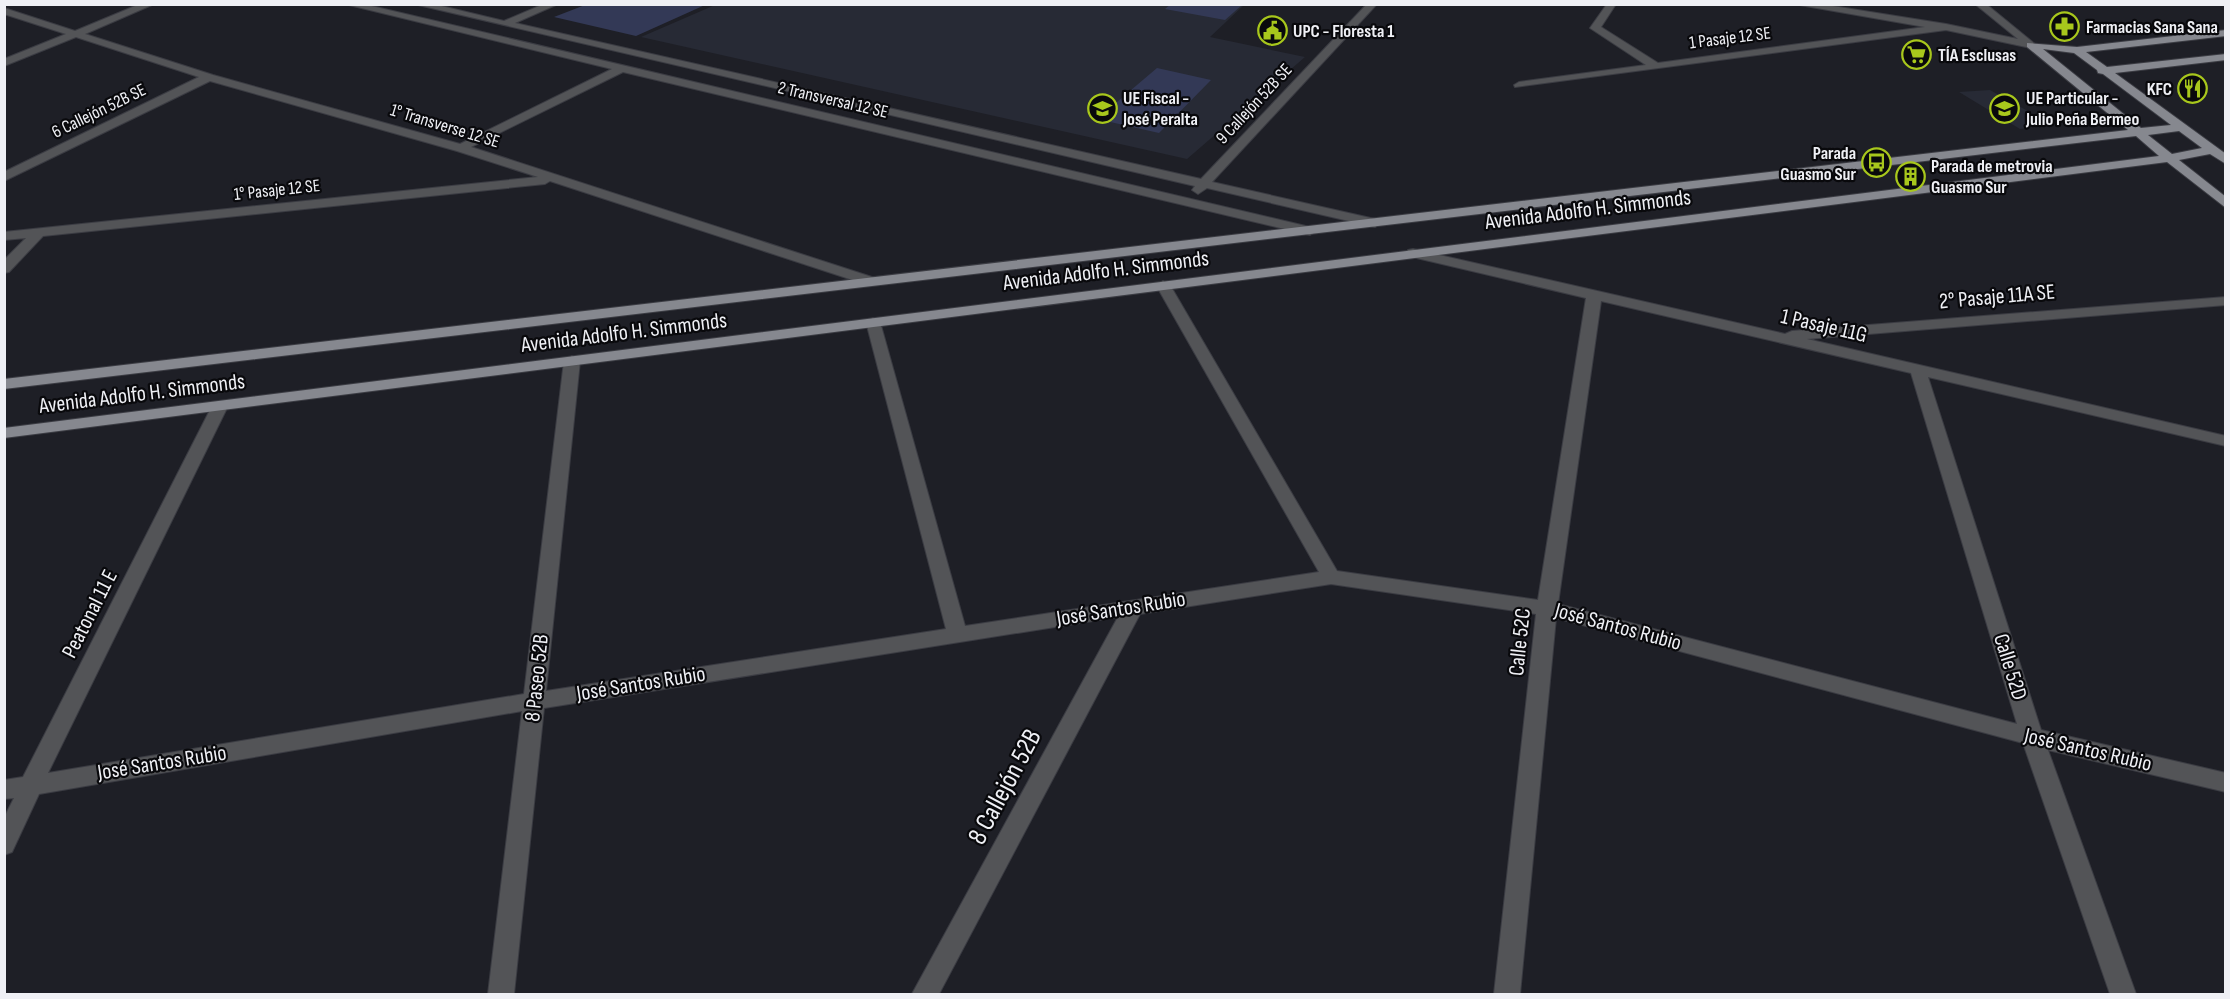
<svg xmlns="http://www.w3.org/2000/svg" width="2230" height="999" viewBox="0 0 2230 999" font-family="'Sofia Sans Condensed',sans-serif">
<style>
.built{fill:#272a35}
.green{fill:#333956}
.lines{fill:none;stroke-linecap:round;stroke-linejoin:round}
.minor-casing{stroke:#3b3c43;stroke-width:2}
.major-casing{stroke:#3b3c43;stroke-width:2}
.minor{fill:#535457;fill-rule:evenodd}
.major{fill:#86888f;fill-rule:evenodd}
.labels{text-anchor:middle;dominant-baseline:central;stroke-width:4.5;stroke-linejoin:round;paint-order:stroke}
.far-poi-label{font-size:18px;font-weight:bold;fill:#eff0f5;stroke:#09090c;text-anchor:start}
.far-street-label{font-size:18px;fill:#eff0f5;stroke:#09090c}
.street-label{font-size:22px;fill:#eff0f5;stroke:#09090c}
.near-street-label{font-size:27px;fill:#eff0f5;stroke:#09090c}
</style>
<rect width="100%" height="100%" fill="#1e1f26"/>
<g class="built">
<polygon points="1245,4 1210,37 1305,57 1187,159 641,37 715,5"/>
<polygon points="1990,90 2051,124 2020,129 1959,92"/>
</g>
<g class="green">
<polygon points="1171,4 1242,4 1242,5 1225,20 1165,9"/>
<polygon points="585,5 585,4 705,5 636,36 554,17"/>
<polygon points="1157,68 1211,80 1159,133 1097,119"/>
</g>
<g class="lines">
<defs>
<g id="minor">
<polygon points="140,4 154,4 85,34 213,75 460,144 612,69 345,4 363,4 1310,227 1317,231 1310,235 623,72 471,147 878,279 880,282 878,285 868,285 550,181 545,184 43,236 9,272 4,273 4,260 26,238 4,240 4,232 538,177 457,151 210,81 4,181 4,172 199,77 76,37 4,66 4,59 66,34 4,14 4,8 75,31"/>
<polygon points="414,4 433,4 504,21 544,4 558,4 515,23 1201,179 1367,4 1377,4 1212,182 1375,219 1382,223 1375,227 1207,188 1198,194 1192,190 1195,186"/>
<polygon points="1607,4 1616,4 1601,27 1658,63 1925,27 1794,4 1820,4 1946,24 2018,39 1975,4 1986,4 2036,45 2031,48 1946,30 1515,87 1514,85 1519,82 1646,65 1590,28"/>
<path d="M1413,249L1785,334L1792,331L2226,297V305L1807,339L2226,436V446L1928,377L2041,730L2226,773V792L2048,750L2136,994H2110L2023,743L1556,618L1520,994H1494L1536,614L1331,584L1140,614L939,994H912L1118,617L544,708L514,994H488L522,711L39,794L12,852L4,855V818L14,798L4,799V780L23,777L212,406L220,401L228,406L48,773L524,694L564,361L572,356L580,361L546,691L946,629L866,322L873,318L880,322L965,626L1319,572L1156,285L1163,281L1170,285L1337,571L1538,600L1586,298L1408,256L1406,253L1408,250ZM1601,301L1911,373L2017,724L1558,604Z"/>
</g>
<path id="major" d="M2226,30V36L2086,52L2107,67L2226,54V60L2115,73L2226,154V164L2210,154L2179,160L2226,197V208L2167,162L4,438V428L2159,156L2136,136L4,389V379L2128,130L2027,47V43L2077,47ZM2043,49L2074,53L2097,70L2098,73L2103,74L2171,125L2141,128ZM2179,131L2202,148L2172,154L2148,135Z"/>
</defs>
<use href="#minor" class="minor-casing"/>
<use href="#major" class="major-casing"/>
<use href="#minor" class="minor"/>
<use href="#major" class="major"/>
</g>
<defs>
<symbol id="pharmacy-ring" viewBox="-11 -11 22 22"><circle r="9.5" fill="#09090c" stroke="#a8c71c" stroke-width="1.5"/><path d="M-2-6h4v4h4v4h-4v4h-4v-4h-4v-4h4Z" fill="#a8c71c"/></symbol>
<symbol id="civic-ring" viewBox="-11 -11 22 22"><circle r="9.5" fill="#09090c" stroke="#a8c71c" stroke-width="1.5"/><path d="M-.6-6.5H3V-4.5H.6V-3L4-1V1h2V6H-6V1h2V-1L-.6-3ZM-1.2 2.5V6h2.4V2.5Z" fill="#a8c71c"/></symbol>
<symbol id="supermarket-ring" viewBox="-11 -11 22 22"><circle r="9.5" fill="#09090c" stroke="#a8c71c" stroke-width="1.5"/><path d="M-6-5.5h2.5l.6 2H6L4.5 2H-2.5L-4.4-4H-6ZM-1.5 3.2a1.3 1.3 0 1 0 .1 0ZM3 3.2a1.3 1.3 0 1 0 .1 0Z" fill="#a8c71c"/></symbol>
<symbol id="restaurant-ring" viewBox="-11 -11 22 22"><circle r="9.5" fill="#09090c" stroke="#a8c71c" stroke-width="1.5"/><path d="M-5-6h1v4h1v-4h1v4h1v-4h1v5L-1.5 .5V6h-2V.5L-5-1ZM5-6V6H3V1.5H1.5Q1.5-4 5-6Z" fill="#a8c71c"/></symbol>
<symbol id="school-ring" viewBox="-11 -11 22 22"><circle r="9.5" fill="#09090c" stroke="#a8c71c" stroke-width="1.5"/><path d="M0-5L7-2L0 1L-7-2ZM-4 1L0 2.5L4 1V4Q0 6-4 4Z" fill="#a8c71c"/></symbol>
<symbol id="bus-ring" viewBox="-11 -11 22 22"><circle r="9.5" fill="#09090c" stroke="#a8c71c" stroke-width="1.5"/><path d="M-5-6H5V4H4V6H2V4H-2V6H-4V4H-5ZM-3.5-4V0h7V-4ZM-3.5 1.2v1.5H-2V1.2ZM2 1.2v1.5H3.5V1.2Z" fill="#a8c71c"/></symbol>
<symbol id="building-ring" viewBox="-11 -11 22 22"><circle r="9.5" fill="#09090c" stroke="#a8c71c" stroke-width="1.5"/><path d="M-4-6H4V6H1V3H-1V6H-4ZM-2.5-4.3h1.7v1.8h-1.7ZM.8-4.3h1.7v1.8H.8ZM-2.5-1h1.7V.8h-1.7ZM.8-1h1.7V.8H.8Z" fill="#a8c71c"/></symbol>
</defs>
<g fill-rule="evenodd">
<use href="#pharmacy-ring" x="2048" y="10" width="33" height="33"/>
<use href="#civic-ring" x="1256" y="14" width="33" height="33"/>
<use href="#supermarket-ring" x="1900" y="38" width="33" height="33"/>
<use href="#restaurant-ring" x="2176" y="72" width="33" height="33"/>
<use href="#school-ring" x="1086" y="92" width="33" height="33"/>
<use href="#school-ring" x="1988" y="92" width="33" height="33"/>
<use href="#bus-ring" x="1860" y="146" width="33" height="33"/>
<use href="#building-ring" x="1894" y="160" width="33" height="33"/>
</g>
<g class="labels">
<g class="far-poi-label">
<text x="2086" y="27">Farmacias Sana Sana</text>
<text x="1293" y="31">UPC - Floresta 1</text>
<text x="1938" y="55">TÍA Esclusas</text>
<text x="2172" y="89" text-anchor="end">KFC</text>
<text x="1123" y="98">UE Fiscal -<tspan x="1123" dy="21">José Peralta</tspan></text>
<text x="2026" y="98">UE Particular -<tspan x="2026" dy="21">Julio Peña Bermeo</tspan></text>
<text x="1856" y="153" text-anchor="end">Parada<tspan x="1856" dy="21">Guasmo Sur</tspan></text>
<text x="1931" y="166">Parada de metrovia<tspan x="1931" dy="21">Guasmo Sur</tspan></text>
</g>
<g class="far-street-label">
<text transform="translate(1730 38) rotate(-7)">1 Pasaje 12 SE</text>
<text transform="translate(833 100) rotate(13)">2 Transversal 12 SE</text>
<text transform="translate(1254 104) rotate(-47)">9 Callejón 52B SE</text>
<text transform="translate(99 111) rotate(-26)">6 Callejón 52B SE</text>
<text transform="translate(445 126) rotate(17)">1° Transverse 12 SE</text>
<text transform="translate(277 190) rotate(-6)">1° Pasaje 12 SE</text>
</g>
<g class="street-label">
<text transform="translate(1588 210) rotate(-7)">Avenida Adolfo H. Simmonds</text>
<text transform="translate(1106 271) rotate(-7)">Avenida Adolfo H. Simmonds</text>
<text transform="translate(1997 297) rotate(-5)">2° Pasaje 11A SE</text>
<text transform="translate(1824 326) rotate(13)">1 Pasaje 11G</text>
<text transform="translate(624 333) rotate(-7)">Avenida Adolfo H. Simmonds</text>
<text transform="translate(142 394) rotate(-7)">Avenida Adolfo H. Simmonds</text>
<text transform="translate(1121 609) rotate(-9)">José Santos Rubio</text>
<text transform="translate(90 614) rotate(-63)">Peatonal 11 E</text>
<text transform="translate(1618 627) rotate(15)">José Santos Rubio</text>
<text transform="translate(1520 642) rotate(-84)">Calle 52C</text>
<text transform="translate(2010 667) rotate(73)">Calle 52D</text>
<text transform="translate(537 678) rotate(-84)">8 Paseo 52B</text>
<text transform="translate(641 684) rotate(-9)">José Santos Rubio</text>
<text transform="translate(2088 750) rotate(13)">José Santos Rubio</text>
<text transform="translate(162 763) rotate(-9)">José Santos Rubio</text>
</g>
<g class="near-street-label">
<text transform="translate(1005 787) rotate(-62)">8 Callejón 52B</text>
</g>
</g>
<rect width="2230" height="999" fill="none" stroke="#eff0f5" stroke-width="12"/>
</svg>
